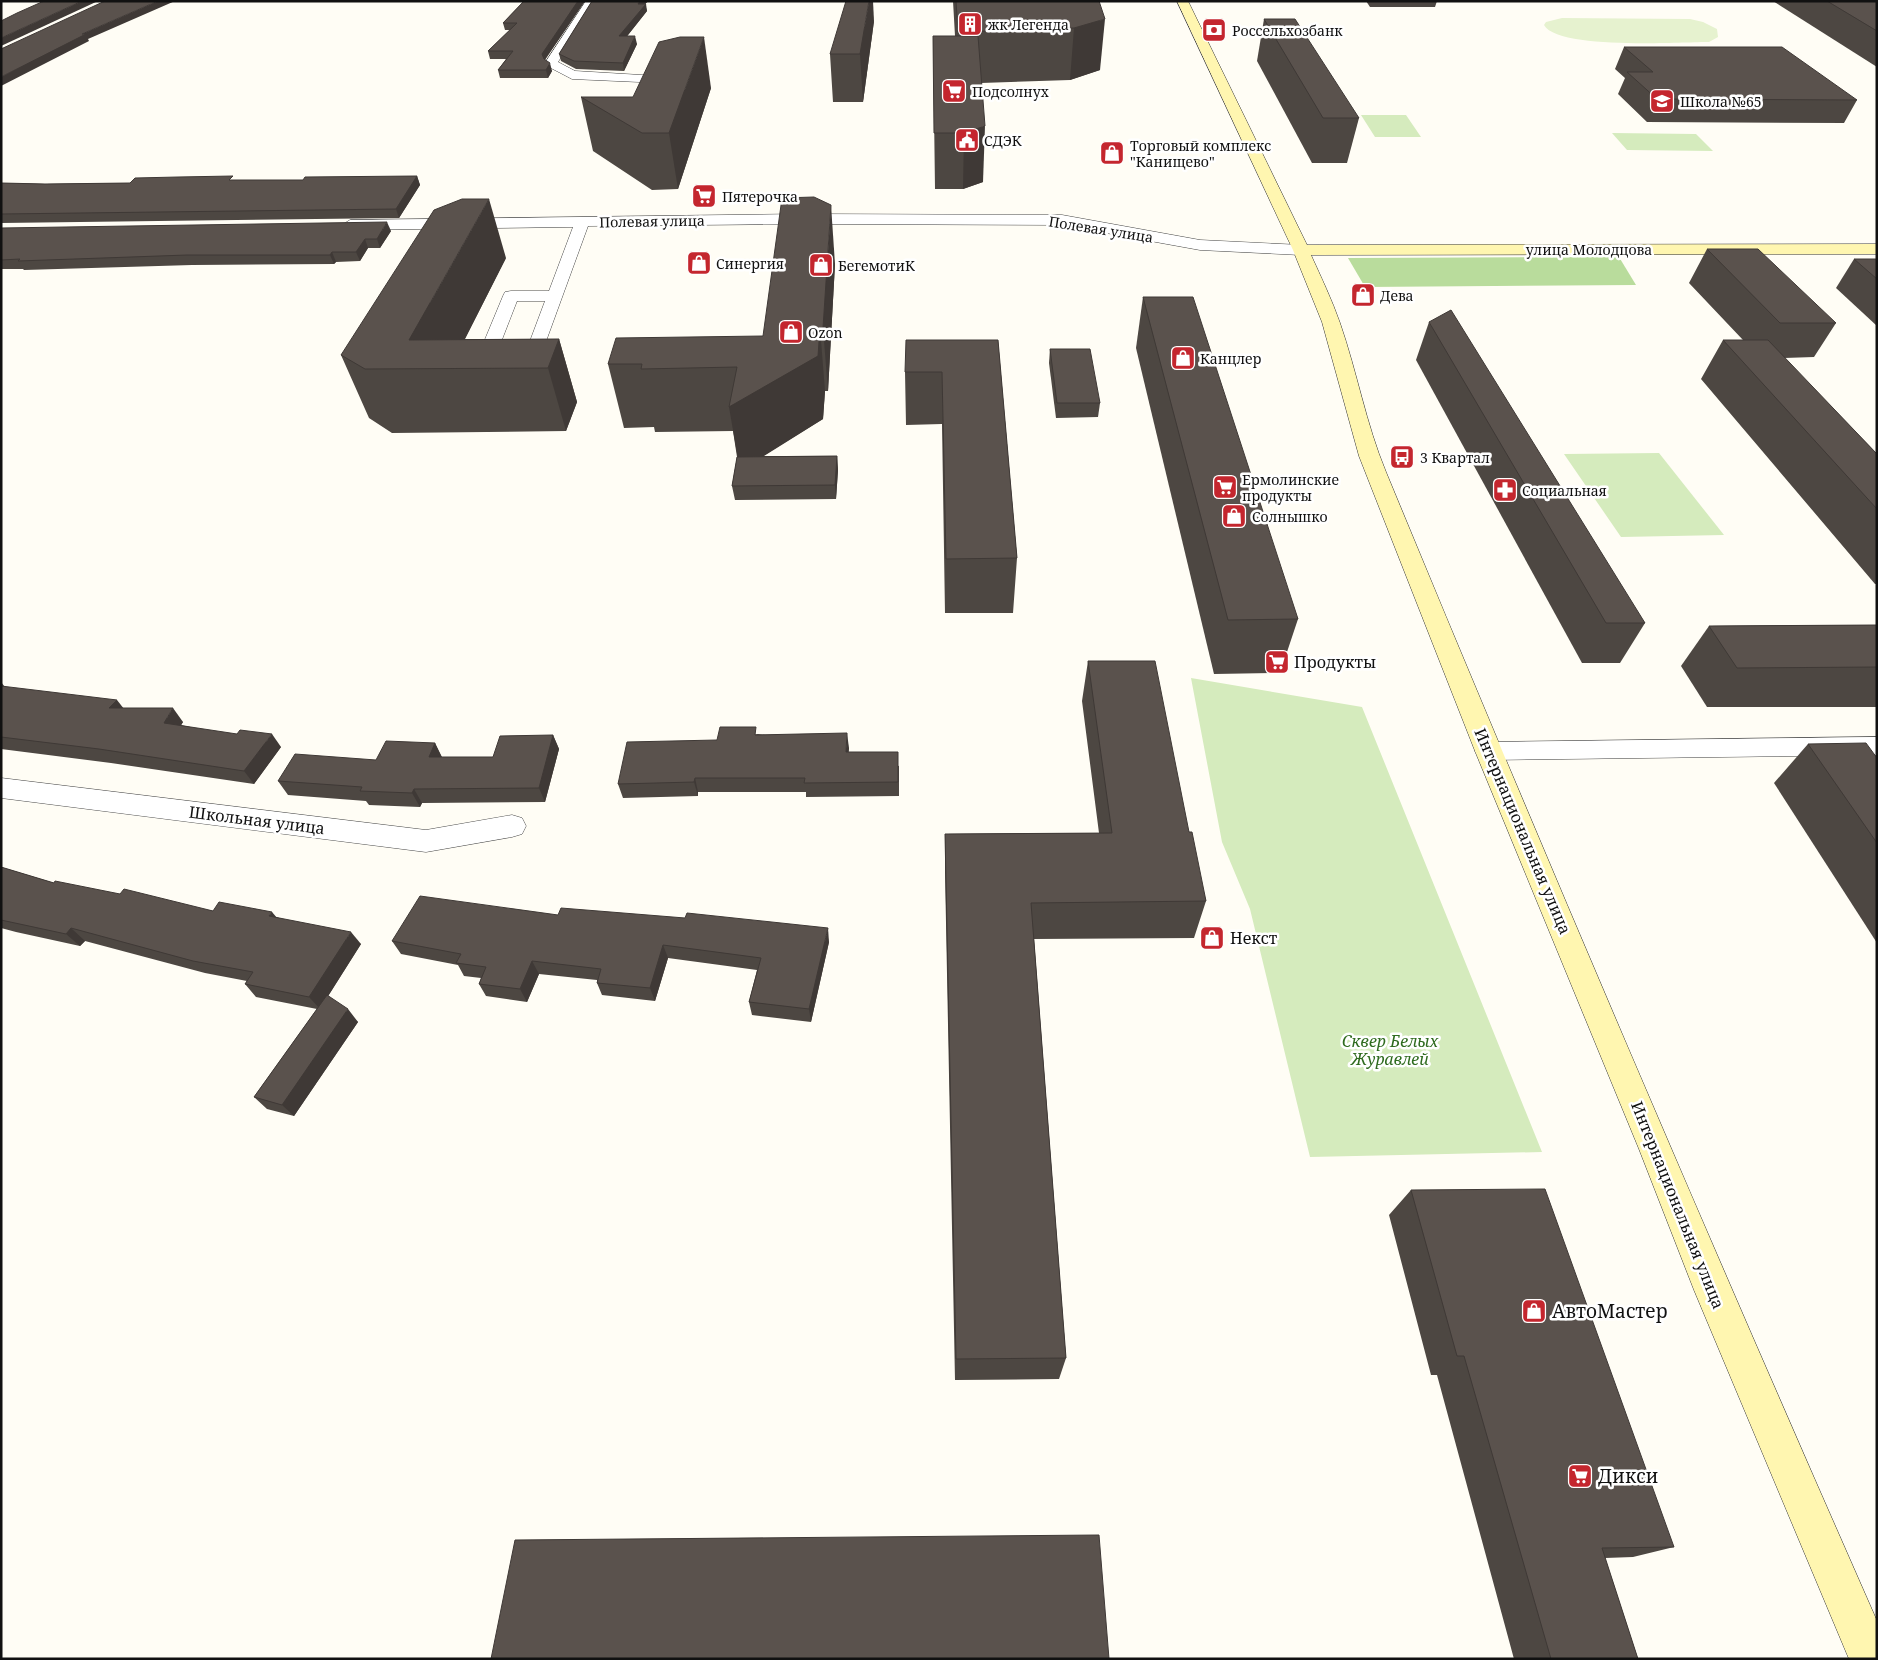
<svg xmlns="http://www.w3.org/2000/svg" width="1878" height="1660" viewBox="0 0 1878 1660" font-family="'Noto Serif',serif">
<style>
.green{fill:#d5ebbd}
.forest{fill:#b9dc9c}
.pitch{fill:#e6f2cf}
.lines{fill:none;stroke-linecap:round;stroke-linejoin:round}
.street-casing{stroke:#444;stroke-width:1}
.secondary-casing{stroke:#333;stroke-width:1}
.street{fill:#fff;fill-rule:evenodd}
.secondary{fill:#fff6b0;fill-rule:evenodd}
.wall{fill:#4d4742}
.shaded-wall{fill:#3f3936}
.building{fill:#5a524d;stroke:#3f3936}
.labels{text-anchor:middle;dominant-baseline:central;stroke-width:5;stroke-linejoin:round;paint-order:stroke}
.far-poi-label{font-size:14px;fill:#111;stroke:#fff;text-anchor:start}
.far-street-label{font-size:14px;fill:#111;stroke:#fff}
.poi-label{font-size:16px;fill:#111;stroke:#fff;text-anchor:start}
.street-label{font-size:16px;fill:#111;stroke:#fff}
.park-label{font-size:16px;font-style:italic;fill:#2f6b1f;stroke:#fff}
.near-poi-label{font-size:19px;fill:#111;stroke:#fff;text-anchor:start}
</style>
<rect width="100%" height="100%" fill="#fffdf5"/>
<g class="green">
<polygon points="1361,115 1406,115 1421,137 1375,137"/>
<polygon points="1612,133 1696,134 1713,151 1627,150"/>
<polygon points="1659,453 1724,535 1621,537 1564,454"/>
<polygon points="1191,678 1362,707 1542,1152 1310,1157 1250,909 1222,842"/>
</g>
<polygon class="forest" points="1619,257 1636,285 1365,287 1348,258"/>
<path class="pitch" d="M1562,18L1690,19L1703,22L1717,29L1718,37L1709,42C1679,42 1558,50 1544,25L1546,22Z"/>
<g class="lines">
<defs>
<g id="street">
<polygon points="586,1 597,1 558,62 575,71 658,76 662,77 664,80 662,83 572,79 547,66 545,63"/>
<polygon points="804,214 1062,215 1200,240 1301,245 1309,250 1301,255 1200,250 1062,225 804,224 588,226 533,377 521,377 518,373 545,301 517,301 489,373 486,377 474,377 471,373 503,296 505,292 511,291 549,291 573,227 350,230 342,225 350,220"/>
<polygon points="1877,737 1877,755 1488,760 1479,758 1475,751 1479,744 1488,742"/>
<polygon points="1,778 426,830 512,815 522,818 526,826 522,834 512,837 426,852 1,798"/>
</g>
<path id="secondary" d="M1177,1H1188L1307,245L1877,244V254L1311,255C1321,277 1332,300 1340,323C1357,372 1366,424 1386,472C1545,857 1709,1240 1877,1621V1659H1849L1694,1290L1639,1149L1475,751L1359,456L1322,322L1293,250Z"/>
</defs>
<use href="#street" class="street-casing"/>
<use href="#secondary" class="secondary-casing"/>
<use href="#street" class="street"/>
<use href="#secondary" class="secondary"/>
</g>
<g class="wall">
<polygon points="524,1 585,1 545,60 552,71 548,78 500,78 498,70 506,59 490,59 488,51 510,30 505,30 503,23"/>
<polygon points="592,1 648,1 645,4 647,11 627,36 637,44 624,71 576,69 561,61 559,54"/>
<polygon points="953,1 1099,1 1100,70 1070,80 981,83 983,182 963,189 935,189 933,36 955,36"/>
<polygon points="1366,1 1437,1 1435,7 1370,7"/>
<polygon points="1773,1 1877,1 1877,67"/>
<polygon points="1264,19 1359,118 1347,163 1312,163 1257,61"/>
<polygon points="874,21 863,102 833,102 830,54"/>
<polygon points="1624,47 1857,100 1844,123 1647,122 1618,94 1625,78 1615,69"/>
<polygon points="711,88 678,189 652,190 593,151 581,97 633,97"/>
<polygon points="417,176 420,185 399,218 1,223 1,183 45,184 130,183 234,180 303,180"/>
<polygon points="1,228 391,231 380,248 368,248 360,261 336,262 334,264 192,265 24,270 23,269 1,269"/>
<polygon points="1707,249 1836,323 1814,357 1784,358 1877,454 1877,584 1875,584 1701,379 1723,340 1743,340 1689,283"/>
<polygon points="506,258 465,339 559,339 577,402 566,431 392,433 369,418 341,355"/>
<polygon points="1854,259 1877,259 1877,326 1836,288"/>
<polygon points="835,264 828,391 825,391 823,419 763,456 837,456 838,470 836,499 735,500 732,486 737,457 733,431 655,432 654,427 624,428 608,364 763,336"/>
<polygon points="1143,297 1298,619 1280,673 1214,674 1136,348"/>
<polygon points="1429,322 1645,623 1620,663 1582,663 1416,360"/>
<polygon points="998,340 1017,558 1013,613 945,613 942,424 906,425 905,372"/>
<polygon points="1050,349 1100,403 1098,417 1056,418 1049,363"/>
<polygon points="1877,625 1877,707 1707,707 1681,666 1709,626"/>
<polygon points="1088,661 1189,832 1206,901 1194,938 1034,939 1066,1358 1059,1379 955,1380 945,872 945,834 1099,833 1082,701"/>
<polygon points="1,682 5,687 123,708 183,722 181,725 281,747 254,784 111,763 1,749"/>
<polygon points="758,734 849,748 848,752 899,766 899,796 806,797 806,792 698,792 698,796 623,798 618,784 717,740"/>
<polygon points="553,735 559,749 545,802 422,803 420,807 369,805 366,801 288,795 278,781 376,760 435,743 442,757 493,757"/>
<polygon points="1808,744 1877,758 1877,943 1774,783"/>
<polygon points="1,867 54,883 213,911 276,917 361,944 328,996 358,1022 294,1116 267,1109 254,1097 317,1009 256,997 245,984 247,981 205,973 85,941 80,946 16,932 1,928"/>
<polygon points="558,915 829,942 811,1022 752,1015 749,1002 757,970 668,958 655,1001 602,995 597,983 597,980 539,974 527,1002 486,996 479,984 481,978 464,976 458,965 401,954 392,941"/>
<polygon points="1411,1190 1674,1547 1633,1557 1605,1558 1638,1659 1514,1659 1437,1375 1431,1375 1389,1215"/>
</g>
<g class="shaded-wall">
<polygon points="82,1 98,1 1,46 1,38"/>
<polygon points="158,1 175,1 88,39 89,41 1,86 1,77 82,34"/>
<polygon points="578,1 585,1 543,62 542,54"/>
<polygon points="640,1 648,1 639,11 638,4"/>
<polygon points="869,1 873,1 874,21 863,102 860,54"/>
<polygon points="646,4 647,11 621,44 619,36"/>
<polygon points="1105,19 1100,70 1070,80 1074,28"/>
<polygon points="635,36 637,44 624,71 623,63"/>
<polygon points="704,37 711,88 678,189 669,133"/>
<polygon points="550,63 552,71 548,78 546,70"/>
<polygon points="985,126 983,182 963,189 964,133"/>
<polygon points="417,176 420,185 399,218 396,209"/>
<polygon points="489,199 506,258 450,368 409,340"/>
<polygon points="831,205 835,264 828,391 823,328"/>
<polygon points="387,222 391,231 380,248 377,239"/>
<polygon points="365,239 368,248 360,261 356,252"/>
<polygon points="332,252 336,262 334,264 330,255"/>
<polygon points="820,328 825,391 823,419 740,471 729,407"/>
<polygon points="559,339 577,402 566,431 548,368"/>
<polygon points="837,456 838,470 836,499 835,485"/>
<polygon points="117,700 128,714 109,708"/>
<polygon points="173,708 183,722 174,737 164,723"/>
<polygon points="847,733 849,748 848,766 846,752"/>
<polygon points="272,734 281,747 254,784 244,771"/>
<polygon points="553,735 559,749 545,802 539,788"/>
<polygon points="435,743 442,758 429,757"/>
<polygon points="695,778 698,792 698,796 694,782"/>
<polygon points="414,789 422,803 420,807 412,793"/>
<polygon points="272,912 283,925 269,916"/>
<polygon points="71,928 85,941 80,946 66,934"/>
<polygon points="828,928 829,942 811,1022 809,1009"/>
<polygon points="351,932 361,944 320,1009 309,997"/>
<polygon points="663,945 668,958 655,1001 650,988"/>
<polygon points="532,961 539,974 527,1002 520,989"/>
<polygon points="348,1009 358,1022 294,1116 282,1105"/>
</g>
<g class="building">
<polygon points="44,1 82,1 1,38 1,21 17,13"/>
<polygon points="105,1 158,1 82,34 86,34 1,77 1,49"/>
<polygon points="524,1 578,1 542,54 544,59 550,63 546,70 498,70 513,51 488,51 517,23 503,23"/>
<polygon points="592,1 640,1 638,4 646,4 619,36 635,36 623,63 574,61 559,54"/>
<polygon points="846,1 869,1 860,54 830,54"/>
<polygon points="956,1 1099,1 1105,19 1074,28 958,32"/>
<polygon points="1827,1 1877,1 1877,31"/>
<polygon points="1264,19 1295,19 1359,118 1323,118"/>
<polygon points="933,36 978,36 985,126 964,133 934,133"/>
<polygon points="680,37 704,37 669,133 642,133 581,97 633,97 659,42"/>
<polygon points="1624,47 1782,47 1857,100 1657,99 1627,72 1653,72"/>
<polygon points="233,176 229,180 303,180 305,177 417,176 396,209 1,214 1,183 45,184 130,183 135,178 178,177"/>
<polygon points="814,197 831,205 823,328 820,328 818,356 729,407 737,367 641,369 642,364 608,364 616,338 763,336 782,198"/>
<polygon points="462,199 489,199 409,340 559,339 548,368 365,369 341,355 434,210"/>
<polygon points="387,222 377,239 365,239 356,252 332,252 330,255 187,255 18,261 20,259 1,260 1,228"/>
<polygon points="1707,249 1758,249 1836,323 1780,323"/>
<polygon points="1854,259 1877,259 1877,279"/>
<polygon points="1143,297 1193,297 1298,619 1228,620"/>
<polygon points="1451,310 1645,623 1606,623 1429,322"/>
<polygon points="906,340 998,340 1017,558 946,559 942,372 905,372"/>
<polygon points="1723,340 1768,340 1877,454 1877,509"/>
<polygon points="1050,349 1090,349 1100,403 1057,403"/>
<polygon points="837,456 835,485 732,486 737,457"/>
<polygon points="1877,625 1877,667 1737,668 1709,626"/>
<polygon points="1088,661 1155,661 1189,832 1192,832 1206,901 1031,903 1066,1358 956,1359 945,834 1112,833"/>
<polygon points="1,686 117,700 109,708 173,708 164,723 237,734 240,730 272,734 244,771 99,749 1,737"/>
<polygon points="720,727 756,727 755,735 847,733 846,752 898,752 898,782 804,783 805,778 695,778 694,782 618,784 627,742 717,740"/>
<polygon points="553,735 539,788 414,789 412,793 360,791 362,787 278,781 295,754 376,760 386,741 435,743 429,757 493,757 500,736"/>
<polygon points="1866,743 1877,758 1877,843 1808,744"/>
<polygon points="1,867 54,883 55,881 120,894 124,889 213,911 219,902 272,912 269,916 351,932 309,997 245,984 253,972 193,961 71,928 66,934 1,920"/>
<polygon points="420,896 558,915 561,908 685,918 687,913 828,928 809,1009 749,1002 761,958 663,945 650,988 597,983 601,969 532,961 520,989 479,984 486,967 456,963 461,954 392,941"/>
<polygon points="327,995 348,1009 282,1105 254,1097"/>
<polygon points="1545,1189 1674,1547 1602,1548 1638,1659 1551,1659 1464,1356 1457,1356 1411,1190"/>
<polygon points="1099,1535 1109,1659 491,1659 515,1540"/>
</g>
<defs>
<symbol id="building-square" viewBox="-11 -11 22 22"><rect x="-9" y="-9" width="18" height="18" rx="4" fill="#c4262e" stroke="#fff"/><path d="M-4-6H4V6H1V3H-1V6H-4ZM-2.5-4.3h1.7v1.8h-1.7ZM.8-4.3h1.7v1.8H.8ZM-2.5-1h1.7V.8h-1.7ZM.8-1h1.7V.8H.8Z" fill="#fff"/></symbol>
<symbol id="bank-square" viewBox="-11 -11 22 22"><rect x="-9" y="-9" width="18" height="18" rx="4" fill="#c4262e" stroke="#fff"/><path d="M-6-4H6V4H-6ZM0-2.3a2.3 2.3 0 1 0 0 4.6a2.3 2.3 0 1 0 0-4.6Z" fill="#fff"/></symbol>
<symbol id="supermarket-square" viewBox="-11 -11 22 22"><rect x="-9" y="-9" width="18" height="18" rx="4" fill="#c4262e" stroke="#fff"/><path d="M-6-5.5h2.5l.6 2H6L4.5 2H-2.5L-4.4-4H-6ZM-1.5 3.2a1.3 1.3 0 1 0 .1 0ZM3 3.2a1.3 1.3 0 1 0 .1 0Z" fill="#fff"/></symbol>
<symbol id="school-square" viewBox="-11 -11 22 22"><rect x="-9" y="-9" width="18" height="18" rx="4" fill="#c4262e" stroke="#fff"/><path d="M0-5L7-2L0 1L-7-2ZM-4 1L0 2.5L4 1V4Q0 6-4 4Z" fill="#fff"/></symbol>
<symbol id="civic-square" viewBox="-11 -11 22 22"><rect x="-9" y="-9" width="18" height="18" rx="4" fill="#c4262e" stroke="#fff"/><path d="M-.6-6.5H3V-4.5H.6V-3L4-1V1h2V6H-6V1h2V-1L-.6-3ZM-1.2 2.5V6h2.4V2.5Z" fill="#fff"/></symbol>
<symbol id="shop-square" viewBox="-11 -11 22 22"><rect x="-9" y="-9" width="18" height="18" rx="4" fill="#c4262e" stroke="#fff"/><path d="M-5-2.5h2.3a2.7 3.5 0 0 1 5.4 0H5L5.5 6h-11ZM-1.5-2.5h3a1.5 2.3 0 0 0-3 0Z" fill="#fff"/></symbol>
<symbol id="bus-square" viewBox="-11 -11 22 22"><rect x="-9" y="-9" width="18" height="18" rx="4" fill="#c4262e" stroke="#fff"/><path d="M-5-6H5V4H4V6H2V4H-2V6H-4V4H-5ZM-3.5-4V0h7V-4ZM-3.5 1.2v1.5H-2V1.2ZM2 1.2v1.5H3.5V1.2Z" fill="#fff"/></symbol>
<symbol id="pharmacy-square" viewBox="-11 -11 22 22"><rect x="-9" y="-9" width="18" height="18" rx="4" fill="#c4262e" stroke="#fff"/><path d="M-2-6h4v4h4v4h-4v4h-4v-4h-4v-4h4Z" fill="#fff"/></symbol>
</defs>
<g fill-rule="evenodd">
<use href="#building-square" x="956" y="10" width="28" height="28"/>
<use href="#bank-square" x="1200" y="16" width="28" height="28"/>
<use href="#supermarket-square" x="940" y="77" width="28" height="28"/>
<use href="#school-square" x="1648" y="87" width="28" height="28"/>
<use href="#civic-square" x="953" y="126" width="28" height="28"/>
<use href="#shop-square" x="1098" y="139" width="28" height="28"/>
<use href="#supermarket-square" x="690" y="182" width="28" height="28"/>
<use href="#shop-square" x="685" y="249" width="28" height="28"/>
<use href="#shop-square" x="807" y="251" width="28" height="28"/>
<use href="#shop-square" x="1349" y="281" width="28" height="28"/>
<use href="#shop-square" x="777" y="318" width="28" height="28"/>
<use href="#shop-square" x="1169" y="344" width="28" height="28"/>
<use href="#bus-square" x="1388" y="443" width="28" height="28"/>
<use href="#supermarket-square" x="1211" y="473" width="28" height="28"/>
<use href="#pharmacy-square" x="1491" y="476" width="28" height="28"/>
<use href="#shop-square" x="1220" y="502" width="28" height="28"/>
<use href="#supermarket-square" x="1263" y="648" width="28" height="28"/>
<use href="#shop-square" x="1198" y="924" width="28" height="28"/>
<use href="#shop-square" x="1520" y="1297" width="28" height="28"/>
<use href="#supermarket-square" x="1566" y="1462" width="28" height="28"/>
</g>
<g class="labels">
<g class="far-poi-label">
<text x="988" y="24">жк Легенда</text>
<text x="1232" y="30">Россельхозбанк</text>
<text x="972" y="91">Подсолнух</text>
<text x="1680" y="101">Школа №65</text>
<text x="984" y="140">СДЭК</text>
<text x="1130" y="145">Торговый комплекс<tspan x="1130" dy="16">"Канищево"</tspan></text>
<text x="722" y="196">Пятерочка</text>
<text x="716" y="263">Синергия</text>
<text x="838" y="265">БегемотиК</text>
<text x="1380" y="295">Дева</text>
<text x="808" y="332">Ozon</text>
<text x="1200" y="358">Канцлер</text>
<text x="1420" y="457">3 Квартал</text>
<text x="1242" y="479">Ермолинские<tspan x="1242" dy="16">продукты</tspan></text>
<text x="1522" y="490">Социальная</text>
<text x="1252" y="516">Солнышко</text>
</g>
<g class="far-street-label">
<text transform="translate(652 221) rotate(-1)">Полевая улица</text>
<text transform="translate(1101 229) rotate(9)">Полевая улица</text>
<text x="1589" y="249">улица Молодцова</text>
</g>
<g class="poi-label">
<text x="1294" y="662">Продукты</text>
<text x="1230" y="938">Некст</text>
</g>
<g class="street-label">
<text transform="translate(257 820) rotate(7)">Школьная улица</text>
<text transform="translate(1523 831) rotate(67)">Интернациональная улица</text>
<text transform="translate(1678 1205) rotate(68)">Интернациональная улица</text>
</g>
<g class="park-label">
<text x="1390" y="1041">Сквер Белых<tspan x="1390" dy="18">Журавлей</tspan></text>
</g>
<g class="near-poi-label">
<text x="1552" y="1311">АвтоМастер</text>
<text x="1598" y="1476">Дикси</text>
</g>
</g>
<rect width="1878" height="1660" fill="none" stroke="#111111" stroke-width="5"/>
</svg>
